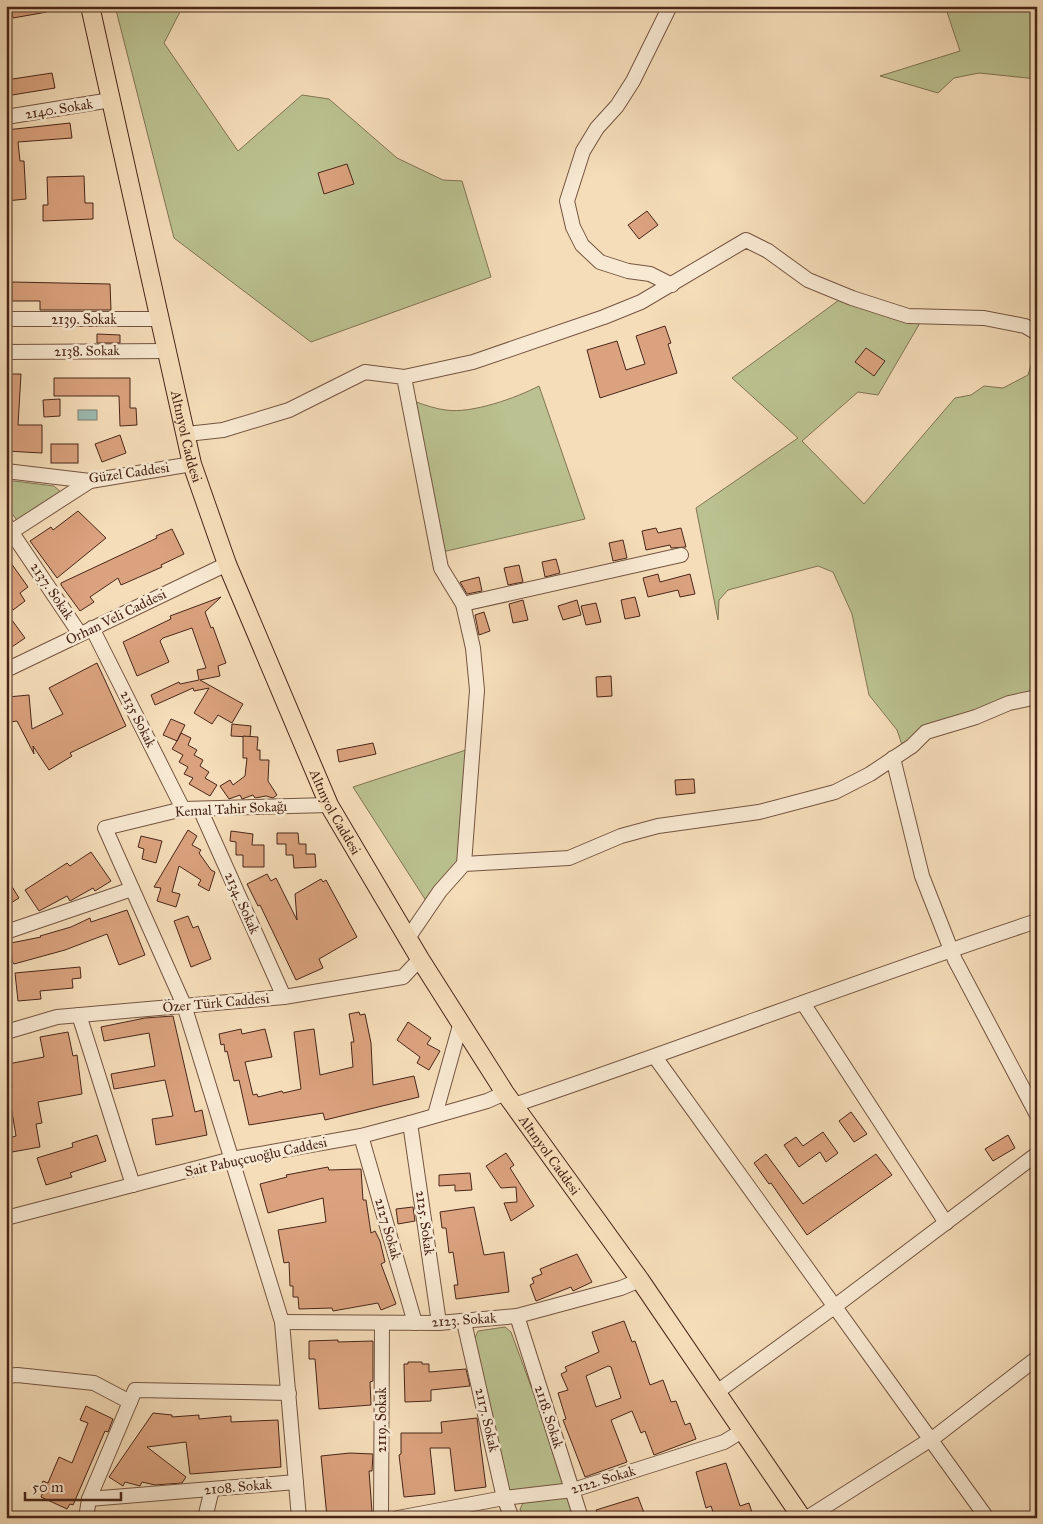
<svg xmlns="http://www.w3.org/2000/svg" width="1043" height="1524" viewBox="0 0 1043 1524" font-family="'IM FELL Great Primer',serif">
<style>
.green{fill:#bbc190;stroke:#827454}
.water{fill:#9cbbb3;stroke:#7b7f75}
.building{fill:#daa27e;stroke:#492618;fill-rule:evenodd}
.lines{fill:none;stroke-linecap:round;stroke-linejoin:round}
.minor-casing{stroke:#745440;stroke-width:16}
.major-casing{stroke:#492618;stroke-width:20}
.minor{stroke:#f8e9d2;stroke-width:14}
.major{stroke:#f5ddb9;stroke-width:18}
.labels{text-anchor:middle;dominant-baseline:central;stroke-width:5;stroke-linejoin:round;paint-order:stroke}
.street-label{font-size:14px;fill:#492618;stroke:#f8e9d2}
</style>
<rect width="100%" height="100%" fill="#f5ddb9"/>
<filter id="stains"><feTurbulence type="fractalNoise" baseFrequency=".004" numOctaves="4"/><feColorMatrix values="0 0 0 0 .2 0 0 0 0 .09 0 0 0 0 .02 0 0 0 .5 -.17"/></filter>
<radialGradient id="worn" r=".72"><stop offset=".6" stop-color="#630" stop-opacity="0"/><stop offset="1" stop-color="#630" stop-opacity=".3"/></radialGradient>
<g class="green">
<polygon points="115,6 183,6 164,43 238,151 302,95 329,99 397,158 443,180 462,181 491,277 311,342 174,238"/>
<polygon points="945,6 1037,6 1037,79 979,73 954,78 938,93 880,76 960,51"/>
<polygon points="846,295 924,316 878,395 858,392 802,441 864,504 955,398 971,395 984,386 1003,388 1028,375 1037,345 1037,697 926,732 904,751 897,730 869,695 852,614 833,572 818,566 728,590 719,600 718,620 696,508 798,438 732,378"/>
<path d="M539,386L585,519L438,553L416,402C425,405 436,409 446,410C471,414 516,398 539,386Z"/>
<polygon points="6,480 54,486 62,493 18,522 6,505"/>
<polygon points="472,748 464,864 430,907 353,787"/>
<polygon points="505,1327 511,1332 565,1479 563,1486 510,1491 508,1487 474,1340 478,1331"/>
<polygon points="564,1497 568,1498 575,1518 524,1518 520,1509 523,1503"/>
</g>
<rect class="water" x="78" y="410" width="19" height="10"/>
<g class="building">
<polygon points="11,6 47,6 47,12 13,18"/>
<polygon points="52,73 55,88 6,96 6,80"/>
<polygon points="70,123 72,138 18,142 20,161 24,161 26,199 6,201 6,130"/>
<polygon points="347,164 354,184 324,194 318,173"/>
<polygon points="84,176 85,203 93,203 93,219 43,221 43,205 48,205 47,177"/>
<polygon points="647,211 658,225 639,239 628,225"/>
<polygon points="12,282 110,284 111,310 40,310 40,301 12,301"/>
<polygon points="665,326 671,343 668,344 677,373 600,398 587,350 617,341 626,370 645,364 636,336"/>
<polygon points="97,334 120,335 120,343 97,343"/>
<polygon points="866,348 885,361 874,376 855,362"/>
<polygon points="6,374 21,374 18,425 42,425 42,453 6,451"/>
<polygon points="54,378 130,378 130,408 136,408 137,425 120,426 119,396 54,396"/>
<polygon points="60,399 60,416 44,417 43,400"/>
<polygon points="120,435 126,453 102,462 95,444"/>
<rect x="51" y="444" width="27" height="19"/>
<polygon points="78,511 106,538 57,578 30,541 51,527 53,530"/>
<polygon points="656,528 658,533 681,528 686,547 671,548 670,545 646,550 642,531"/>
<polygon points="172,529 184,554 161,565 162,567 121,585 118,578 90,597 94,602 80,611 61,585 61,583 157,538 156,536"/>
<polygon points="623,540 627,558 613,561 609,543"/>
<polygon points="6,556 28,587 20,593 25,601 13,610 6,601"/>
<polygon points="556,559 560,573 545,577 542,562"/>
<polygon points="519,565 523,582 508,585 504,568"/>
<polygon points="658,574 660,582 690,574 695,594 680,597 678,590 648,597 643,578"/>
<polygon points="479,577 482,591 467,594 460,582"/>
<polygon points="221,597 205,612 211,628 213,627 226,663 218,666 220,676 200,680 243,704 232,723 218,715 212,724 194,713 209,688 194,691 193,688 155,705 151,695 179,682 180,684 199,680 197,670 206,668 192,628 163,638 160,641 169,662 137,676 123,642 171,619 170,616"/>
<polygon points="635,597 640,616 625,619 621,600"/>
<polygon points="523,600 528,620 513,623 509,604"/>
<polygon points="577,600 581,615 563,620 558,606"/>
<polygon points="596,603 601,622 586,625 581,606"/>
<polygon points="6,612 25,638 6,651"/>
<polygon points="484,612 490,631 479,635 475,615"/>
<polygon points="97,663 126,726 70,753 72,756 49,770 33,746 34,754 17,721 10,722 8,697 29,695 32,729 63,714 49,688"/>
<polygon points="611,676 612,696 597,697 596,677"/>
<polygon points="171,719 185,725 177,741 181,733 191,738 188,745 197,750 194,755 203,760 200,766 209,772 205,778 217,785 210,796 189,784 193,778 184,774 188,767 179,762 183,755 172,749 177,741 163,735"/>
<polygon points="232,724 251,726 250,737 231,736"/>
<polygon points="243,736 258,737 257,750 260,750 260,760 269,760 268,781 277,795 273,798 266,796 255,798 253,795 242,799 240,795 229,799 220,786 230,780 233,785 245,776 247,758 243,758"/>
<polygon points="373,743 376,754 339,762 337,750"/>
<polygon points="694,779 695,793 676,795 675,780"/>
<polygon points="188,830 197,836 192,845 201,850 199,853 211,870 215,872 209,891 198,885 201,880 179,866 172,892 180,894 176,907 157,901 161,888 154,887"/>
<polygon points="231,831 253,834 252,845 264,845 264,867 243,867 243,855 236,855 236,842 230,841"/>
<polygon points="277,833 298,833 299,844 306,844 306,854 315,854 316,867 294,868 293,855 286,855 286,844 277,844"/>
<polygon points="141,836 162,841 156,863 142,859 144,849 138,847"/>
<polygon points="91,852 111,881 95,891 93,888 70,901 67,896 39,911 25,890 67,863 70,866"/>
<polygon points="267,874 271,881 276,878 297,920 295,894 321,879 323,882 326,880 357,937 319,959 323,968 296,980 260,905 258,906 247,884"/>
<polygon points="6,877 19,898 6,906"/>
<polygon points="127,910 145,955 119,965 107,934 65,950 14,964 12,961 11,943 41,937 40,936 71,927 90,918 91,922"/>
<polygon points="188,916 193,928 198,926 211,959 191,967 174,921"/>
<polygon points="80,967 81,978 72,979 73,988 40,991 41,999 18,1001 15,973"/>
<polygon points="359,1012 360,1015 365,1014 371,1043 373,1085 414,1076 419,1097 325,1120 323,1113 249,1125 239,1080 234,1081 227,1051 225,1052 224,1044 221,1045 219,1034 241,1029 242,1034 265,1029 272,1057 245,1062 253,1095 257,1094 258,1097 282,1091 283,1093 301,1089 294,1032 314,1029 320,1075 353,1067 351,1042 354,1042 349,1014"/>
<polygon points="173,1016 195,1112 202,1110 207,1135 156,1145 152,1119 173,1116 165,1080 114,1089 111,1074 155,1066 149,1033 104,1041 101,1027 145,1018"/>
<polygon points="408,1022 431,1038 427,1044 440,1051 429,1070 417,1063 420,1057 397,1040"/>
<polygon points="68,1032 73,1056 77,1055 82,1094 38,1102 42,1123 36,1124 40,1147 12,1152 9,1138 16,1136 8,1088 12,1087 8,1064 44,1057 40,1037"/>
<polygon points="851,1112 867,1134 854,1142 839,1121"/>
<polygon points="823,1132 838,1153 826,1162 820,1152 799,1167 784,1145 796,1137 803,1146"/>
<polygon points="97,1135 106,1161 70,1173 72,1177 46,1185 37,1158 73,1147 72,1143"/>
<polygon points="1008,1135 1015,1148 993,1161 985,1149"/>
<polygon points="506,1153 514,1165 510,1168 534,1206 511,1221 504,1203 517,1202 516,1187 501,1188 486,1166"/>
<polygon points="766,1154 803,1204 876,1154 892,1175 807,1235 771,1183 769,1184 754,1163"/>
<polygon points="328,1167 329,1170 361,1169 363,1200 366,1200 371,1233 375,1231 380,1241 385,1262 381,1264 396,1304 381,1310 378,1303 333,1311 332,1308 299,1309 298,1297 293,1297 293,1286 290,1286 289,1262 284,1263 278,1230 326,1222 323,1198 268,1213 260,1184 287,1177 286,1175"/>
<polygon points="470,1173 472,1190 455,1191 455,1185 439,1186 439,1175"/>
<polygon points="413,1207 415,1221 398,1224 396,1209"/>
<polygon points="474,1207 484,1255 504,1252 509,1292 456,1299 454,1285 458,1285 453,1252 449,1253 446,1228 442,1228 440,1212"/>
<polygon points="577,1254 592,1282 573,1291 571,1287 536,1301 530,1285 534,1283 532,1278 542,1274 540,1269"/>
<path d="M624,1321L632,1342L635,1341L650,1385L663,1380L671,1402L676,1401L685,1425L690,1423L696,1439L654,1455L645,1431L641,1433L632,1411L611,1420L627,1462L585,1477L563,1420L566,1419L558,1393L568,1390L561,1374L567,1371L565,1367L599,1352L592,1332ZM608,1366L611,1367L621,1398L596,1407L586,1376Z"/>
<polygon points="338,1340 338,1342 373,1341 373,1381 370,1382 371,1405 319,1409 315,1359 309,1359 309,1341"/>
<polygon points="408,1362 422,1362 422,1364 429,1364 429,1372 466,1369 470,1386 431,1390 431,1401 405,1402 404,1364 408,1364"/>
<polygon points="86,1406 113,1419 108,1432 105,1431 73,1505 70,1504 67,1509 41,1497 43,1492 39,1490 43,1481 48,1483 59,1457 72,1463 88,1423 80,1420"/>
<polygon points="153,1413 172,1415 172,1417 199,1415 199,1419 231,1416 231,1422 278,1420 281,1467 190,1474 186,1442 147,1447 186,1477 182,1483 155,1485 142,1482 140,1486 125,1482 123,1486 109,1477"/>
<polygon points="477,1418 486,1487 455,1491 450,1448 430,1448 435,1494 404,1497 399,1455 401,1454 401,1433 442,1433 441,1422"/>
<polygon points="350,1453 373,1454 372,1471 369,1471 372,1512 327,1517 321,1456"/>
<polygon points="726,1463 740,1506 749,1503 753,1516 715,1518 711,1506 706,1508 696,1472"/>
<polygon points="638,1497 646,1518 599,1518 596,1510"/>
</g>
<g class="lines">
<defs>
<g id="minor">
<polyline points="670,6 633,81 617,106 597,128 583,151 567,201 573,227 582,245 600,262 628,271 650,274 672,285"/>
<polyline points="6,117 111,100"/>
<polyline points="6,319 161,319"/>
<polyline points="6,352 168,351"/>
<polyline points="404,377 473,362 604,317 641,302 746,240 768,251 808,280 852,298 908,316 984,318 1025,326 1037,333"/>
<polyline points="187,434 223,430 289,410 365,372 404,377 441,568 463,604 473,648 477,690 464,864"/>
<polyline points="6,471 90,481 192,464"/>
<polyline points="6,524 80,634"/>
<polyline points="11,532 90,481"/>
<polyline points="463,604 681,555"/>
<polyline points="92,628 183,809"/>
<polyline points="6,670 227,564"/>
<polyline points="893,758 922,876 955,960 1037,1115"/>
<polyline points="200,809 284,997"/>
<polyline points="6,932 132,889"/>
<polyline points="408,938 440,891 464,864 569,858 621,836 658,826 759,812 835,792 870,774 912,746 926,732 976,717 1009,703 1037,697"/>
<polyline points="803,1003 946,1223"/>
<polyline points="79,1015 133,1185"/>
<polyline points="6,1032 57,1017 284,997 403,977 420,959"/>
<polyline points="655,1057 987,1518"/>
<path d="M514,1105C689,1046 861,979 1037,921"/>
<polyline points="435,1115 461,1022"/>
<polyline points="410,1123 439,1323"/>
<polyline points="361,1136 415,1323"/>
<polyline points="6,1218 232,1159 361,1136 410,1123 487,1101 505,1093"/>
<polyline points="517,1316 581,1518"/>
<polyline points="282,1322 439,1323 517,1316 621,1288 640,1280"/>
<polyline points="464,1322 504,1498 512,1518"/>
<polyline points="6,1376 17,1375 94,1383 130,1402"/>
<polyline points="717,1392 834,1307 1037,1154"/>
<polyline points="89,1499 296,1482"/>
<polyline points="86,1518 89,1499 135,1390 289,1393"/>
<polyline points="205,1518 212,1489"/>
<polyline points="299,1518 282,1322 184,1005 105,828 183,809 329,805"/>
<polyline points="381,1518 382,1323"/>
<polyline points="398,1518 504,1498 573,1490 724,1442 742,1431"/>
<polyline points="807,1518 936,1436 1037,1358"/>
<polyline points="1035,1518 1037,1517"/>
</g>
<g id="major">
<path id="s1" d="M90,6L192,464L227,564L329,805L420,959L505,1093L640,1280L802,1518"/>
</g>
</defs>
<use href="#minor" class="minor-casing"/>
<use href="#major" class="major-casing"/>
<use href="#minor" class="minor"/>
<use href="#major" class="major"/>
</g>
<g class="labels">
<g class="street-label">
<text transform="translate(59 109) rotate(-9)">2140. Sokak</text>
<text x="84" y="319">2139. Sokak</text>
<text transform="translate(87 351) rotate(-1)">2138. Sokak</text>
<text stroke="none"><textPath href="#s1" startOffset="441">Altınyol Caddesi</textPath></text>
<text transform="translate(129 473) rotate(-8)">Güzel Caddesi</text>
<text transform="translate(52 591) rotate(56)">2137. Sokak</text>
<text transform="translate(116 617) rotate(-26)">Orhan Veli Caddesi</text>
<text transform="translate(138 719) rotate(63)">2135 Sokak</text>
<text transform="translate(231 809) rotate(-3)">Kemal Tahir Sokağı</text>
<text stroke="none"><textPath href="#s1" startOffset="846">Altınyol Caddesi</textPath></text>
<text transform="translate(242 903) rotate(66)">2134. Sokak</text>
<text transform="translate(216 1003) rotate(-5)">Özer Türk Caddesi</text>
<text stroke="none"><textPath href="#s1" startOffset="1251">Altınyol Caddesi</textPath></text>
<text transform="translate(256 1157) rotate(-12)">Sait Pabuçcuoğlu Caddesi</text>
<text transform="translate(425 1223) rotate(82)">2125. Sokak</text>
<text transform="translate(388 1229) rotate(74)">2127 Sokak</text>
<text transform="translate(464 1320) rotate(-4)">2123. Sokak</text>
<text transform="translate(549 1417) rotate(72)">2118. Sokak</text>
<text transform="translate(381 1420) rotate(-90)">2119. Sokak</text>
<text transform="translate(487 1420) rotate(77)">2117. Sokak</text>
<text transform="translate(603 1480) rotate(-17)">2122. Sokak</text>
<text transform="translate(238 1487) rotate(-5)">2108. Sokak</text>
</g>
</g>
<rect width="1043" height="1524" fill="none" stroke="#f5ddb9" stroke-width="25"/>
<rect x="8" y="8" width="1028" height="1509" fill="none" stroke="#492618" stroke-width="2.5"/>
<rect x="12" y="12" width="1018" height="1499" fill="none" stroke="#492618"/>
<path d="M25 1492v8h96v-8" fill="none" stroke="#492618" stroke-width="2.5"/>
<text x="32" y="1492" font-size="15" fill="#492618" stroke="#f8e9d2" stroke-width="4" paint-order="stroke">50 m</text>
<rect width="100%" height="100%" filter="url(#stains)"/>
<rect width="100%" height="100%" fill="url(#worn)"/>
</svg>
